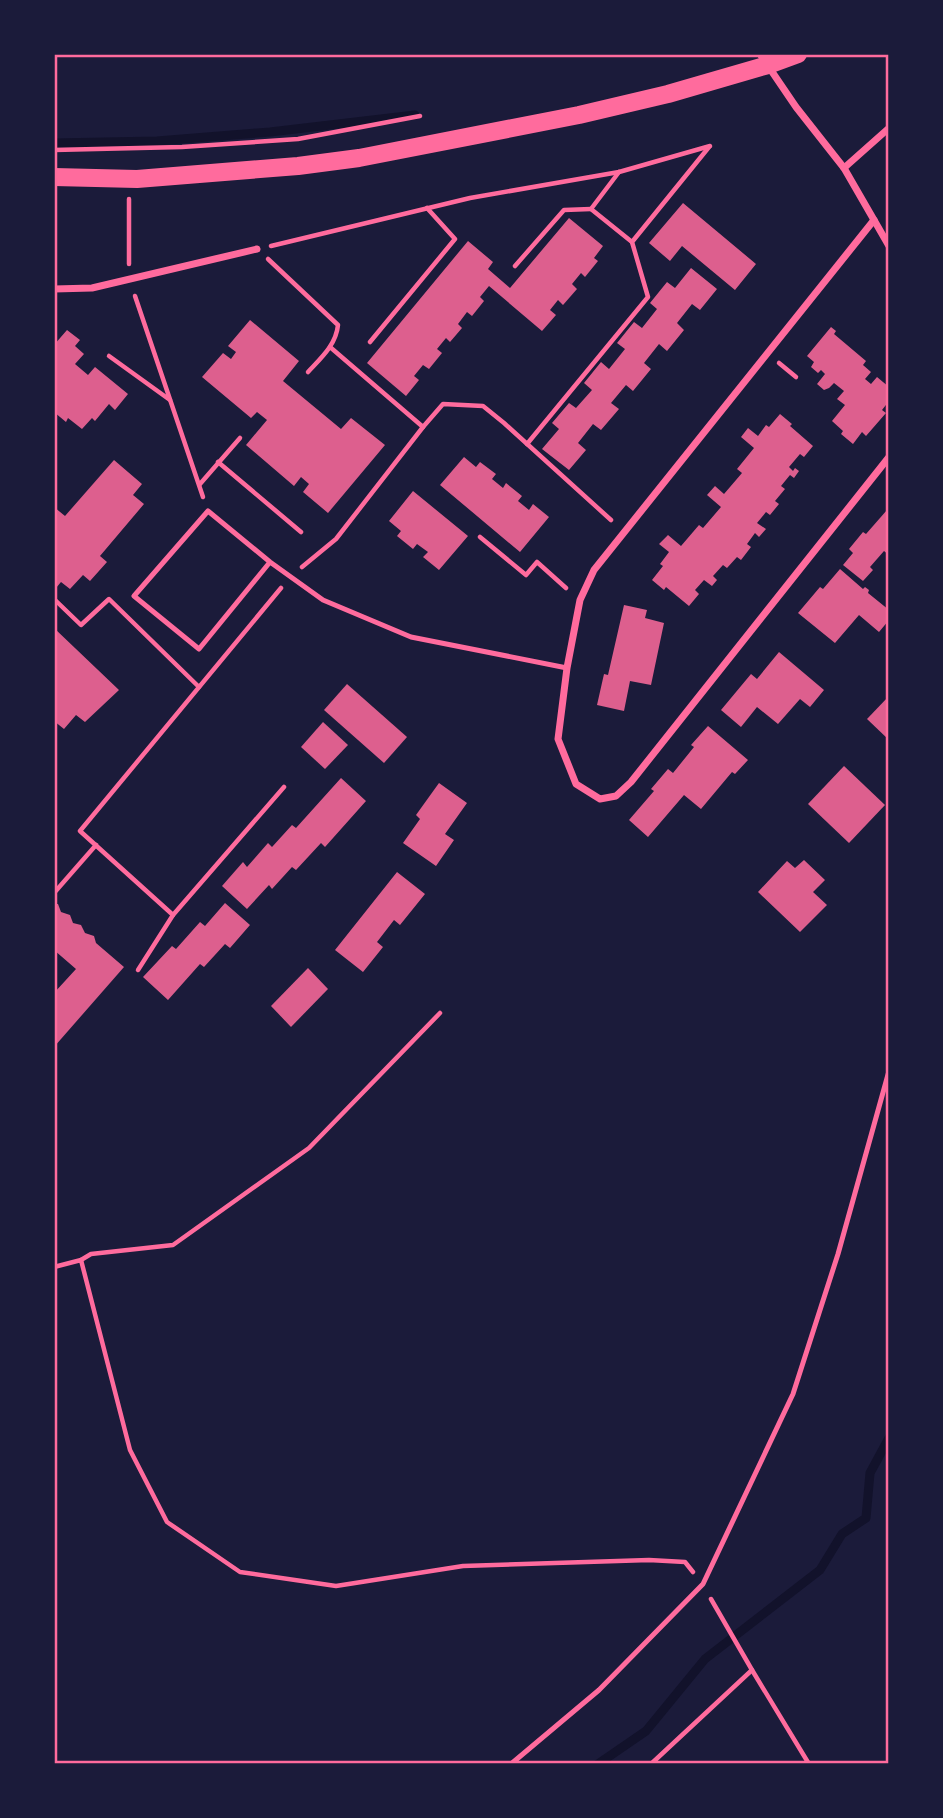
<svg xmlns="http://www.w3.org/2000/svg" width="943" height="1818" viewBox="0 0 943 1818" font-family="Manrope,sans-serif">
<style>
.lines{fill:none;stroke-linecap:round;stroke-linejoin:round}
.stream{stroke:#12122b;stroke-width:9}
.building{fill:#dd5f8e}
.path{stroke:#ff6b9d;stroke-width:4.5}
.service{stroke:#ff6b9d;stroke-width:5}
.minor{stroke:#ff6b9d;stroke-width:7}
.primary{stroke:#ff6b9d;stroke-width:18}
.neatline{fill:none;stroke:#ff6b9d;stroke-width:2.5}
</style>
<rect width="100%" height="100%" fill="#1b1b3a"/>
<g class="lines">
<g class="stream">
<polyline points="54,143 157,141 270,132 415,115"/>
<polyline points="598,1764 646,1731 705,1659 820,1570 842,1534 866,1518 870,1473 889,1438"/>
</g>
</g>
<g class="building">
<polygon points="683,203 756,264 735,290 682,246 670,261 649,243"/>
<polygon points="569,218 603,246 594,258 598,261 585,277 581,273 572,284 577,289 563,305 558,300 550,310 556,315 542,331 489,286 480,297 484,301 472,316 467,312 458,324 462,328 450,342 446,338 437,349 442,353 429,369 423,365 414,376 419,380 406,396 367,363 468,241 493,262 488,269 510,288"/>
<polygon points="691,268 717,289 700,310 692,304 677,323 684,330 667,351 659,344 644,363 651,369 633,391 626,385 611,403 619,409 601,430 593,424 578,443 586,450 569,470 542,449 559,429 552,423 569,403 576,408 592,390 584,383 601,362 609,369 625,349 617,343 634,322 642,328 657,309 650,303 667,282 675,288"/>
<polygon points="250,320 299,361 283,381 341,429 351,418 385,445 328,513 303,492 309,484 301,477 294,486 246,445 267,420 257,412 251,418 202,377 223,353 231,359 236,352 228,346"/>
<polygon points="831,327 836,331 834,334 866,361 863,365 871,372 865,379 871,384 877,377 889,387 889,401 882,410 886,413 866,436 862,432 853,444 841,434 843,431 832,421 845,405 837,399 844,391 834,383 829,388 824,390 817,384 825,374 821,370 818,373 811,367 814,362 807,356"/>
<polygon points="67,330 80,340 75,346 84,354 75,364 88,375 95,367 128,394 115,410 109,404 95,421 92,418 82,429 68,418 66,422 54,412 54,345"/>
<polygon points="780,414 792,424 790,426 813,446 804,457 800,454 789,467 793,471 795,468 799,471 794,478 790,475 781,486 785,489 775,501 779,504 770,515 766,512 757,523 766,529 759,537 755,533 747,544 751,547 741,560 737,557 727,568 723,565 713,576 717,580 712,586 704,580 695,590 699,594 689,606 666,587 664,590 652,580 663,566 660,564 669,552 659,544 668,535 681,546 699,525 703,528 721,507 707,495 715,486 724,494 742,473 737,469 754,448 741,437 748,428 758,436 766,425 769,427"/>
<polygon points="464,457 476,467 480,462 496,474 492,479 503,488 506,483 522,496 518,501 529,510 533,504 549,517 520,552 440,485"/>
<polygon points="114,460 142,484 133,495 144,504 100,556 107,562 90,581 83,575 70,589 61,582 56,588 54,587 54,507 65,516"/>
<polygon points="413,491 468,536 439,570 423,557 428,552 417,544 413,549 397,536 401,531 389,521"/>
<polygon points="887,510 889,511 889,555 884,551 870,567 873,570 863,581 843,565 853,553 849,549 863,532 866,534"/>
<polygon points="840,569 863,589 865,587 869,590 868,593 889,610 889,620 879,632 859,615 835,643 798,613 820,587 823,589"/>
<polygon points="624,605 647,610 645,618 664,623 651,685 630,681 624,711 597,705 604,674 608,675"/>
<polygon points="54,628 119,690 85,722 76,715 64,729 54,721"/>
<polygon points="779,652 824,690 810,707 800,699 778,724 757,707 741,727 721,710 751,674 757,679"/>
<polygon points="347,684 407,737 384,763 324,710"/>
<polygon points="889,696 889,740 867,719"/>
<polygon points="323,722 348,745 325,769 301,747"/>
<polygon points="708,726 748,760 735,774 732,772 701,809 684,795 648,837 629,820 654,791 651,789 668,769 673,773 694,747 691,745"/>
<polygon points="844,766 885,805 849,843 808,804"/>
<polygon points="341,778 366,801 325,847 321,843 296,870 292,867 272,889 269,885 247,909 222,886 243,862 247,867 268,843 272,847 292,825 296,828"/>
<polygon points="439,783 467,803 445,834 454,840 436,866 403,843 420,819 416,815"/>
<polygon points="804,860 825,880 813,892 827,905 800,932 758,892 787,861 795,868"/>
<polygon points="397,872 425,894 400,925 394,920 377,942 383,947 363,972 335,950"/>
<polygon points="225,903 250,925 230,948 225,944 204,967 200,964 168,1000 143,977 172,946 176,949 200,922 205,926"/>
<polygon points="54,904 58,904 61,912 70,915 73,923 81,925 85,933 94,936 96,943 124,967 54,1047 54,993 76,969 54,950"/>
<polygon points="308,968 328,989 291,1027 271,1006"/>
</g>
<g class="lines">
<g class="path">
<polyline points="54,150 182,147 298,139 420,116"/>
<polyline points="619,172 591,209 632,242"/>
<polyline points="129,199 129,264"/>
<polyline points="271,246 470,198 619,172 710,146"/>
<path d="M268,259L338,325C336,345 321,358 308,372"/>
<polyline points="515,266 564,210 591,209"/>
<polyline points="135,296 203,497"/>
<polyline points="370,342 455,239 427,208"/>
<polyline points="330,347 423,427 443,404 483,406 504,423 611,520"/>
<polyline points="109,356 170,400"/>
<polyline points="779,363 796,377"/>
<polyline points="527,444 648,297 632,242 709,147"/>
<polyline points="218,462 301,532"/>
<polyline points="200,484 240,438"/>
<polyline points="480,537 526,575 537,562 566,588"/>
<polyline points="302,567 336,539 423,427"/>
<polyline points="281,588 80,831 173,915 284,787"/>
<polyline points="54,599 81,625 109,599 199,687"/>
<polyline points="54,893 96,845"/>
<polyline points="138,970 173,915"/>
<polyline points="81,1260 91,1254 173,1245 309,1148 440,1013"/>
<polyline points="54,1267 81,1260 130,1450 167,1522 240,1572 336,1586 463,1566 649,1560 685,1562 693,1572"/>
<polyline points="711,1599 752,1670 809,1764"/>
<polyline points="651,1764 752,1670"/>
</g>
<g class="service">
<polyline points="270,562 199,649 134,596 208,511 270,562 323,600 411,637 567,668"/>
<polyline points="511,1764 599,1690 703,1584 793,1394 838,1254 889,1071"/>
</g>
<g class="minor">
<polyline points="760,54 796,107 844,168 889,246"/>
<polyline points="844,168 889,128"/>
<polyline points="874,220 594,570 580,600 567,668 558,739 576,784 600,799 616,796 631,782 889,457"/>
<polyline points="54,289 92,288 257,249"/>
</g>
<polyline class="primary" points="54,177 137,179 298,166 359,158 579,115 668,94 768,65 798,54"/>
</g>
<rect width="943" height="1818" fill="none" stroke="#1b1b3a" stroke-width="112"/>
<rect x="56" y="56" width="831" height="1706" class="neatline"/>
</svg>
